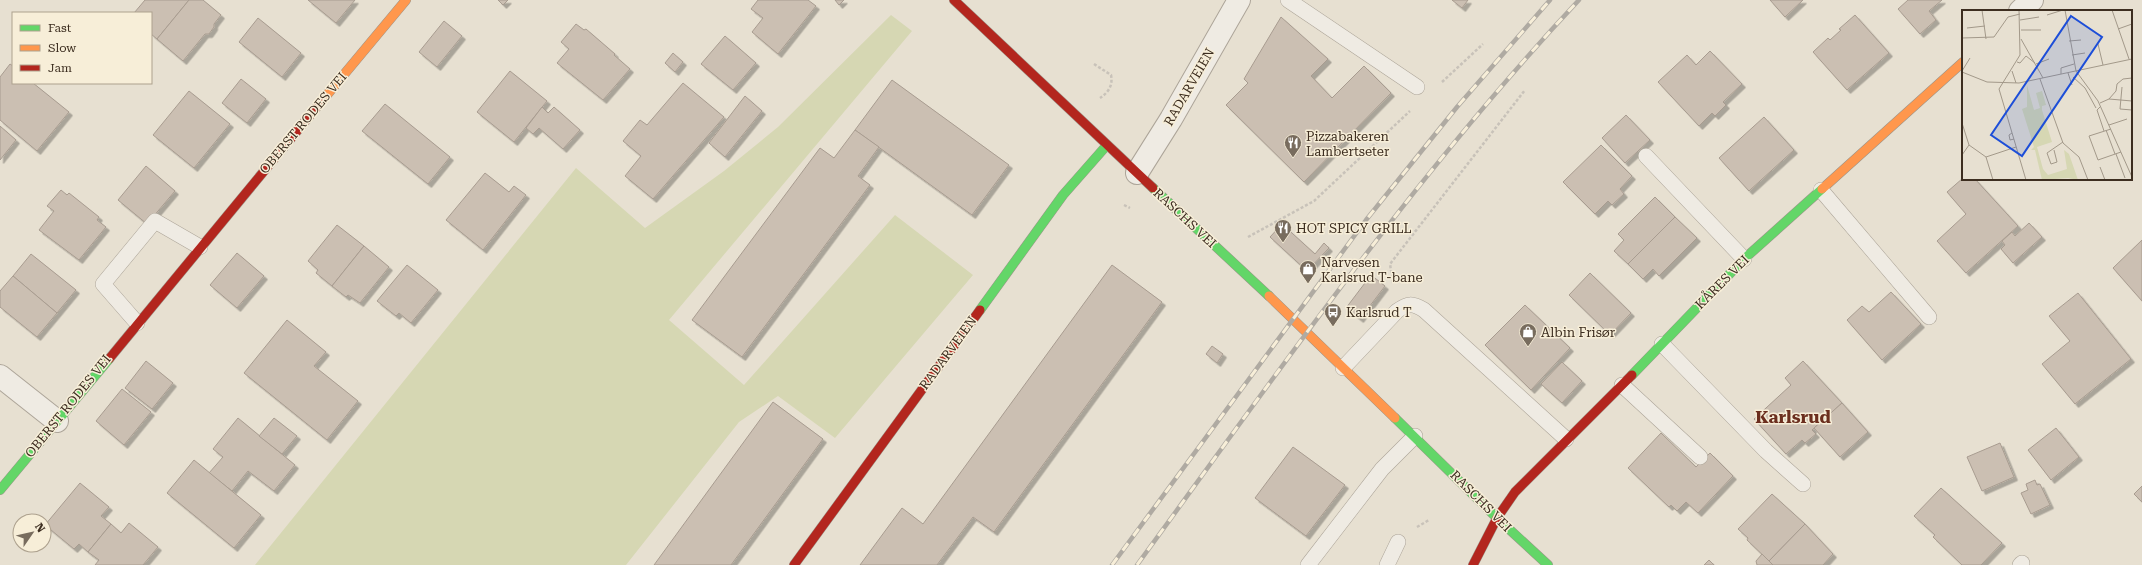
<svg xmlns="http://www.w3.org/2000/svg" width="2142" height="565" viewBox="0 0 2142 565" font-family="'Roboto Serif',serif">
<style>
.green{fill:#d6d7b3}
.building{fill:#cbbfb2;stroke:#a89c90;filter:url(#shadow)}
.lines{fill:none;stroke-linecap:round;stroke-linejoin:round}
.lane-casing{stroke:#ada599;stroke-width:16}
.street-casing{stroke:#ada599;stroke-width:24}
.fast-casing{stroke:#9c958a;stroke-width:10}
.slow-casing{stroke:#9c958a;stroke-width:10}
.jam-casing{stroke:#9c958a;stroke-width:10}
.path{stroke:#c8c2b9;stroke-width:2.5;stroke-dasharray:3 2;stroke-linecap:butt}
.lane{stroke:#efebe3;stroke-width:15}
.street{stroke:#efebe3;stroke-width:22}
.fast{stroke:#63d668;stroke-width:9}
.slow{stroke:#ff974d;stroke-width:9}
.jam{stroke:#b3261e;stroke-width:9}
.rail-casing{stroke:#afaaa2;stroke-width:4.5}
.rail{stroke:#f7eed8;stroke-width:3;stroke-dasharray:9;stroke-linecap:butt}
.labels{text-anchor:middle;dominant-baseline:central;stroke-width:3;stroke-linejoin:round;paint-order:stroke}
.street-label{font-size:13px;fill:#3d2e20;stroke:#f7eed8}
.poi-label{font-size:13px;fill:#3d2e20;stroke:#f7eed8;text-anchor:start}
.district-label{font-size:17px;font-weight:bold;fill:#6b2e1e;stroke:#f7eed8}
.inset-road{fill:none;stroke:#a3998a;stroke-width:1}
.view{fill:#1d4ed8;fill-opacity:0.15;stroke:#1d4ed8;stroke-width:2}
.inset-edge{fill:none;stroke:#3d2e20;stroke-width:2}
</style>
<defs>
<filter id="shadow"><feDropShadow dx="3.5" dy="3.5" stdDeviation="0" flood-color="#0004"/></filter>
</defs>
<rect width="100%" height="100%" fill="#e7e0d1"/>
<polygon class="green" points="891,15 912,31 669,320 744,385 895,215 973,275 835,438 778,396 739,422 626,565 255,565 576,168 645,228 724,171 778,127"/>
<g class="building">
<polygon points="145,0 189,0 157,39 151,34 151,13 134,13"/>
<polygon points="189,0 203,0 221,15 214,24 214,27 209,34 205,34 183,61 157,39"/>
<polygon points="308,0 355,0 336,23"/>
<polygon points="498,0 508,0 503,5"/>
<polygon points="758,0 808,0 816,6 778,54 752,32 763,18 751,9"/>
<polygon points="835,0 844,0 839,5"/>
<polygon points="1452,0 1468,0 1462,8"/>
<polygon points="1770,0 1803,0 1785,17"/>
<polygon points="1908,0 1942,0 1929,11 1936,20 1920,34 1898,9"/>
<polygon points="1855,15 1889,53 1847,90 1813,52 1828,38 1830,40 1841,30 1839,29"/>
<polygon points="1281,17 1328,59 1311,76 1332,98 1364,66 1391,93 1304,182 1226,105 1248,83 1244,79"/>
<polygon points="258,18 301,53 282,77 239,42"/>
<polygon points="444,21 462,36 437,67 419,52"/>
<polygon points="576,24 584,30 586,29 615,54 614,55 630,69 603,100 557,63 569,49 561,42"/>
<polygon points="725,36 756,63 733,90 701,64"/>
<polygon points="1710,51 1742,84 1723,102 1726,105 1715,116 1712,113 1699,126 1658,82 1687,55 1696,65"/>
<polygon points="673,53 683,62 675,72 665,63"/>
<polygon points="10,64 13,66 13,83 33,83 69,112 37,151 0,120 0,77"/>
<polygon points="510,71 547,101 514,142 477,112"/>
<polygon points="241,79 266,99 247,123 222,103"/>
<polygon points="892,80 1009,165 972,215 855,130"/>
<polygon points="683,83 724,117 653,199 625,176 641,156 623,141 640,120 647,125"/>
<polygon points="189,91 230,124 194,168 153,135"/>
<polygon points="745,96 762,111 725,157 709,143"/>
<polygon points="385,104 450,157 428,184 362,131"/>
<polygon points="542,107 548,113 554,107 580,130 563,149 539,128 533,134 526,128"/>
<polygon points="1626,115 1650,140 1625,163 1602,138"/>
<polygon points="1764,117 1794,150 1749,191 1719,158"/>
<polygon points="0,126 16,140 0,160"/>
<polygon points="855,130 879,147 858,176 870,185 742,357 692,320 820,148 834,158"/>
<polygon points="1601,145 1632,176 1620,189 1624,194 1612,205 1608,201 1595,214 1563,182"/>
<polygon points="146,166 175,191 147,224 118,200"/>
<polygon points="485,173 509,192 514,186 526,195 483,250 446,220"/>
<polygon points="1963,178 1975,179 2018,226 1966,273 1937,241 1966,214 1947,192"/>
<polygon points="61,190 67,195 69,193 99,217 97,220 106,227 79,260 39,230 54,211 47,206"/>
<polygon points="1655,197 1675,217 1628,264 1614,251 1624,240 1618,234"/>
<polygon points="1675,217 1697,238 1659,276 1653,269 1643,279 1628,264"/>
<polygon points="2029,223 2042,237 2013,263 2001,249 2005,245 2002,241 2012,232 2015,236"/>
<polygon points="1282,224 1315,254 1324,243 1329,248 1307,271 1270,237"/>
<polygon points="337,225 364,246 332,286 316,273 318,270 308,261"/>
<polygon points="2142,240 2142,301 2113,268"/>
<polygon points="364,246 389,267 360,303 348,295 346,297 332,286"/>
<polygon points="237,253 264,276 237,308 210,285"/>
<polygon points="31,254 76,290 57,313 13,276"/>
<polygon points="407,265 438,290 411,323 399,313 396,316 377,301"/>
<polygon points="1112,265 1162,302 994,532 973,517 937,565 860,565 902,508 923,524"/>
<polygon points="1590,273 1631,313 1610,335 1569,295"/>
<polygon points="1371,275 1385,286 1360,319 1346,308"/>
<polygon points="13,276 57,313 37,337 0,307 0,291"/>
<polygon points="1891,292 1921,324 1882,360 1847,320 1862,306 1869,312"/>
<polygon points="2078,293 2131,359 2075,404 2042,364 2070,341 2049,316"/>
<polygon points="1525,305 1570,348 1531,390 1485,345"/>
<polygon points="287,320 326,352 314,366 358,401 327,440 244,373"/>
<polygon points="1212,346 1223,354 1217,363 1206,354"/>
<polygon points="146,361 173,383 152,409 125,388"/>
<polygon points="1803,361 1842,403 1812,430 1816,434 1805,443 1802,440 1786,454 1754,419 1791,385 1785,378"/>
<polygon points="1562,362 1582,381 1562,403 1541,384"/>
<polygon points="122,389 151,412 124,445 96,421"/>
<polygon points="773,402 823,439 731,565 654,565"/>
<polygon points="1842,403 1868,432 1840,457 1814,428"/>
<polygon points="238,418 295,465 274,491 248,471 232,491 209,473 223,457 213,449"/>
<polygon points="274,418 297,436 282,454 259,436"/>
<polygon points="2056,428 2079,457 2051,480 2028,450"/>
<polygon points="1661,433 1696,467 1710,453 1733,476 1698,513 1686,502 1677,511 1671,505 1669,507 1628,468"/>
<polygon points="2000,443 2014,477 1982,491 1967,457"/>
<polygon points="1293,447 1345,485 1306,536 1255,498"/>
<polygon points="194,460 261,515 234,548 167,493"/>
<polygon points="2035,480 2037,485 2040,484 2050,505 2031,514 2021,493 2028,490 2026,484"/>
<polygon points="80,483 109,507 101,516 111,524 88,552 79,544 74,549 45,525"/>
<polygon points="2142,486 2142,502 2134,494"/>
<polygon points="1941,488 2002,543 1981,565 1962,565 1933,537 1935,535 1914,516"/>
<polygon points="1772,494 1805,524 1769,561 1747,540 1748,538 1738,529"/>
<polygon points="129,523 158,547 143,565 95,565 99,560 88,552 111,524 121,533"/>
<polygon points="1805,524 1833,554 1823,565 1773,565 1769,561"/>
<polygon points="1762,554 1773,565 1757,565 1756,561"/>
<polygon points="1709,560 1714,565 1704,565"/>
</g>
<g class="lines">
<defs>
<g id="lane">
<polyline points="1288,0 1417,87"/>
<polyline points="1646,156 1744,259"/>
<polyline points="1821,190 1929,317"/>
<polyline points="137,323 103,284 155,221 200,247"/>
<polyline points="1662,344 1766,451 1803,484"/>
<path d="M1343,368L1397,311C1408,303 1412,303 1424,310L1566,439"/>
<polyline points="1622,385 1700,457"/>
<polyline points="1308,565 1382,469 1415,436"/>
<polyline points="1387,565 1398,542"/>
<polyline points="2020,565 2022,563"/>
</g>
<g id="street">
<polyline points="2020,11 2032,0"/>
<polyline points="1137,173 1171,119 1239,0"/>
<polyline points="0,376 57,421"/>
</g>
<g id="fast">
<polyline points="1153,188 1269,296"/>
<polyline points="980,310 1063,195 1107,145"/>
<polyline points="1632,375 1744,259 1822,189"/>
<polyline points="1395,418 1497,518 1548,565"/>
<polyline points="0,490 109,359"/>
</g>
<g id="slow">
<polyline points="321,102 406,0"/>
<polyline points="1822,189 1963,62"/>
<polyline points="1269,296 1395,418"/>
</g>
<g id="jam">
<polyline points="954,0 1153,188"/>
<polyline points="109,359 321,102"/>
<polyline points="794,565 980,310"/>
<polyline points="1473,565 1497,518 1515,492 1632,375"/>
</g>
</defs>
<use href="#lane" class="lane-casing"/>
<use href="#street" class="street-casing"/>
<use href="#fast" class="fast-casing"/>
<use href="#slow" class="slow-casing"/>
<use href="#jam" class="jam-casing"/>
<g class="path">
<path d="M1094,64L1111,75C1113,85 1109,92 1100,98"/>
<polyline points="1442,82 1483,44"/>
<polyline points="1124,205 1130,208"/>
<polyline points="1248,237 1314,201 1410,111"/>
<polyline points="1393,283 1390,264 1525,90"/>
<polyline points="1417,527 1429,520"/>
</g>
<use href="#lane" class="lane"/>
<use href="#street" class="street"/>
<use href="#fast" class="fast"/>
<use href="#slow" class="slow"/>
<use href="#jam" class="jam"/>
<defs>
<g id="rail">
<polyline points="1112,565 1366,220 1457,107 1550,0"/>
<path d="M1137,565C1278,372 1415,175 1579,0"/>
</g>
</defs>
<use href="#rail" class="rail-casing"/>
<use href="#rail" class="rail"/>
</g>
<defs>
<symbol id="restaurant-pin" viewBox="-11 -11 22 30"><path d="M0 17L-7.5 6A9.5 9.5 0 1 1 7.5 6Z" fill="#786c5e" stroke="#f7eed8"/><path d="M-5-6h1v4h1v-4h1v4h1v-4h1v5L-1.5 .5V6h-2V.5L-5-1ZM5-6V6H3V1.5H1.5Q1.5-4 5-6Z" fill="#fff"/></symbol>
<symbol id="shop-pin" viewBox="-11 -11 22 30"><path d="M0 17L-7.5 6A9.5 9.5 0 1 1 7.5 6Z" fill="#786c5e" stroke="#f7eed8"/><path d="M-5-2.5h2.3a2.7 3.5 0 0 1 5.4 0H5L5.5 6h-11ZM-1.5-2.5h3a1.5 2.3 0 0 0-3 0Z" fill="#fff"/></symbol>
<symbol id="bus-pin" viewBox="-11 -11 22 30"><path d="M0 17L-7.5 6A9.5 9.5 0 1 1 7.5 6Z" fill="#786c5e" stroke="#f7eed8"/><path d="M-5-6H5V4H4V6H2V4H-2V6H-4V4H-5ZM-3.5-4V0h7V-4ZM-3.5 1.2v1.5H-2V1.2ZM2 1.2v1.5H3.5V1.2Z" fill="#fff"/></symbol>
</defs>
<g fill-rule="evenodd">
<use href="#restaurant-pin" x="1283" y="133" width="20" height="27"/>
<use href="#restaurant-pin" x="1273" y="218" width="20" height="27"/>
<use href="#shop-pin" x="1298" y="259" width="20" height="27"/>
<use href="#bus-pin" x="1323" y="302" width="20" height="27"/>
<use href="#shop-pin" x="1518" y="322" width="20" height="27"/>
</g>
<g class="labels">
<g class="street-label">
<text transform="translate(1189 87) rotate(-60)">RADARVEIEN</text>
<text transform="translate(303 123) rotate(-50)">OBERST RODES VEI</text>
<text transform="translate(1185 218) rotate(43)">RASCHS VEI</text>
<text transform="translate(1722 282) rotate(-45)">KÅRES VEI</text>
<text transform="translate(948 353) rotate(-54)">RADARVEIEN</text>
<text transform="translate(68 406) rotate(-51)">OBERST RODES VEI</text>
<text transform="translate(1481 501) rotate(45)">RASCHS VEI</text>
</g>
<g class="poi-label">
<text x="1306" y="136">Pizzabakeren<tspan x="1306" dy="15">Lambertseter</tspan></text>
<text x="1296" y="228">HOT SPICY GRILL</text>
<text x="1321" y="262">Narvesen<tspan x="1321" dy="15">Karlsrud T-bane</tspan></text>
<text x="1346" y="312">Karlsrud T</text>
<text x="1541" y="332">Albin Frisør</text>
</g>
<g class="district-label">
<text x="1793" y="417">Karlsrud</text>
</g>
</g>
<g transform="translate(1962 10)">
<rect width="170" height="170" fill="#e7e0d1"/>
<path d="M65,75L72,100L78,98L74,83L80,81L84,95L80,96V100L90,132L75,137L81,159L86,165L105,159L102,140L107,144L116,170L106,168L80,170L73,140H69L72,137L60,99L65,97Z" fill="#d6d7b3"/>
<path class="inset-road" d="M20,0L24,29M57,0L58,45L37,79L64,170M103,0L114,61L136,91L170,167M150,0L167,49M85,5L101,0M58,10L77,7M5,18L23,16M156,19L170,14M59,20H79M0,28L32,27L46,7L58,4M59,29L81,68M107,31L119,30M136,34L141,55M110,45L123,43M55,52L58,53L64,46L73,53M74,54L87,49M0,61L8,48M50,61L54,73M0,62L25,72L57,73L170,49M106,63L110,75M99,64V58L112,54M111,67L123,78L134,98M78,69L101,133L117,147L126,170M160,77L158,99L170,100M147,89L154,81L155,74L161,69L170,68M138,93L147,89L170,91M139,96L135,100L142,121M0,113L7,135L24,147L31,170M147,115L165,109M149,119L127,126L136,150L159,142M144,120L153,144M50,123L47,125L48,130L52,129M92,140L95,152L89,154L85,143L101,132M154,144L163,168M0,145L7,135M24,147L54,137M138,157L143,170"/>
<path class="view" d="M109,6L140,27L60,146L29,125Z"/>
<rect width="170" height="170" class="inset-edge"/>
</g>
<rect x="12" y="12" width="140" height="72" fill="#f7eed8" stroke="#ada18e"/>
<rect x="20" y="25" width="20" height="6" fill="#63d668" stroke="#ada18e"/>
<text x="48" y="32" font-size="12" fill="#3d2e20">Fast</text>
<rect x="20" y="45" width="20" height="6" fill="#ff974d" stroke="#ada18e"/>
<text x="48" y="52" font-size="12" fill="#3d2e20">Slow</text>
<rect x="20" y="65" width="20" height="6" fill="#b3261e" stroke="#ada18e"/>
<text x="48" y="72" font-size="12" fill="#3d2e20">Jam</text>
<g transform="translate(32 533) rotate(56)"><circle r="19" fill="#f7eed8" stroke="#ada18e"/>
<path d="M0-3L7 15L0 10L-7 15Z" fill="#786c5e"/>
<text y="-6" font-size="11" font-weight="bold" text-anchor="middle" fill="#3d2e20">N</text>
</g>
</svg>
